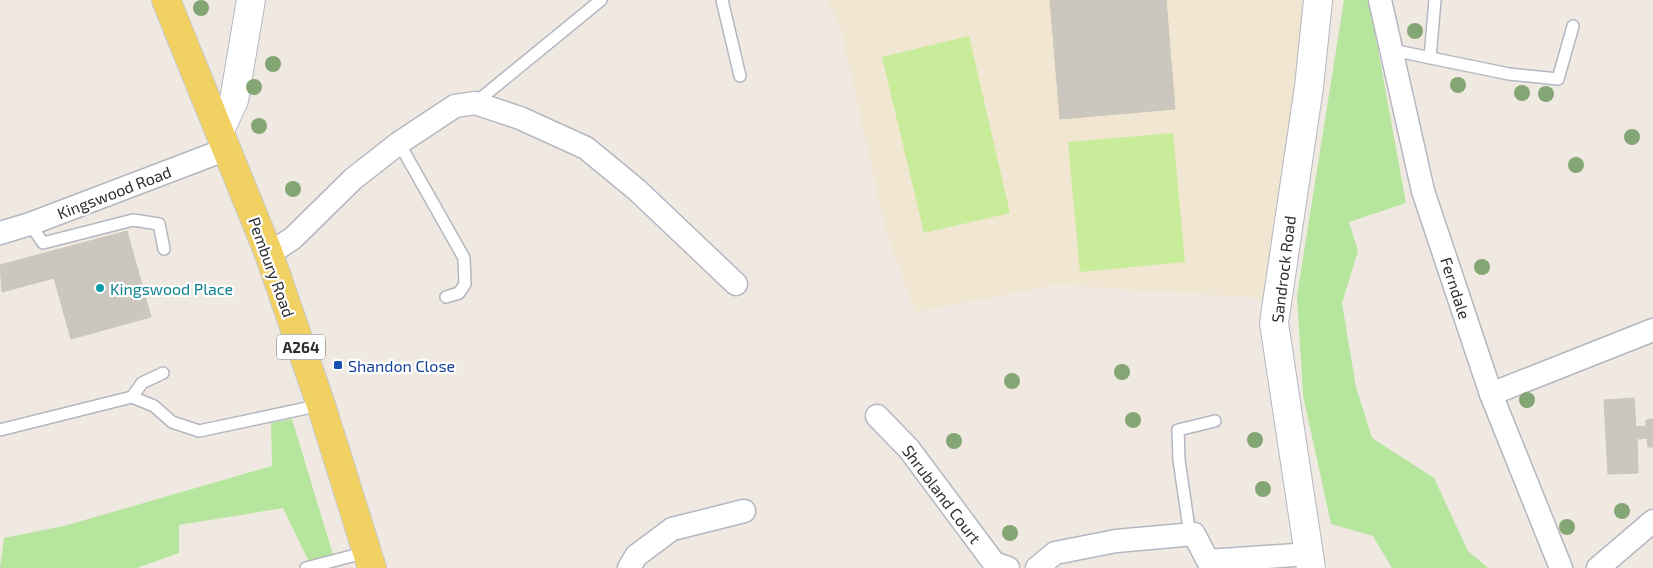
<svg xmlns="http://www.w3.org/2000/svg" width="1653" height="568" viewBox="0 0 1653 568" font-family="'Exo 2',sans-serif">
<style>
.education{fill:#f0e6d1}
.green{fill:#b6e59e}
.pitch{fill:#c9ec9a}
.building{fill:#cbc7bf;stroke:#cbc5ba}
.lines{fill:none;stroke-linecap:round;stroke-linejoin:round}
.lane-casing{stroke:#b4b7c1;stroke-width:14}
.street-casing{stroke:#b4b7c1;stroke-width:25}
.secondary-casing{stroke:#b4b7c1;stroke-width:30}
.primary-casing{stroke:#c9c9c9;stroke-width:30}
.lane{stroke:#fff;stroke-width:11}
.street{stroke:#fff;stroke-width:22}
.secondary{stroke:#fff;stroke-width:28}
.primary{stroke:#f2d163;stroke-width:28}
.tree{fill:#84a574}
.culture-dot{fill:#0f9aa8;stroke:#fff;stroke-width:2}
.transit-dot{fill:#1a4fb4;stroke:#fff;stroke-width:2}
.labels{text-anchor:middle;dominant-baseline:central;stroke-width:4.5;stroke-linejoin:round;paint-order:stroke}
.shield{fill:#fff;stroke:#6d6d6d;stroke-width:1}
.shield-label{font-size:15px;font-weight:bold;fill:#2e2e2e}
.street-label{font-size:16px;fill:#2e2e2e;stroke:#fff}
.culture-label{font-size:16px;fill:#0d838f;stroke:#fff;text-anchor:start}
.transit-label{font-size:16px;fill:#164399;stroke:#fff;text-anchor:start}
</style>
<rect width="100%" height="100%" fill="#efe9e1"/>
<polygon class="education" points="827,0 1310,0 1274,299 1057,285 915,312 885,227 840,24"/>
<g class="green">
<polygon points="1344,0 1369,0 1406,203 1349,222 1358,251 1342,303 1356,387 1372,438 1434,478 1468,551 1488,568 1392,568 1373,536 1331,524 1303,395 1297,296"/>
<polygon points="292,419 337,568 312,568 283,508 179,525 179,553 137,568 0,568 4,538 64,526 272,466 271,423"/>
</g>
<g class="pitch">
<polygon points="969,36 1010,213 924,233 882,57"/>
<polygon points="1173,133 1185,262 1080,272 1068,142"/>
</g>
<g class="building">
<polygon points="1050,0 1166,0 1175,109 1060,119"/>
<polygon points="127,231 151,317 71,339 54,278 2,292 0,265"/>
<polygon points="1634,398 1636,427 1646,426 1646,420 1653,419 1653,447 1648,447 1647,438 1637,439 1638,473 1608,474 1604,400"/>
</g>
<g class="lines">
<defs>
<g id="lane">
<polyline points="722,0 740,76"/>
<polyline points="1392,50 1509,74 1558,79 1573,26"/>
<polyline points="1430,58 1435,0"/>
<polyline points="475,103 601,0"/>
<polyline points="399,143 464,258 465,284 459,293 446,297"/>
<polyline points="30,224 43,243 133,220 159,224 164,249"/>
<polyline points="132,397 142,383 163,373"/>
<polyline points="0,430 132,397 154,406 172,422 199,431 321,405"/>
<polyline points="1190,535 1179,460 1178,430 1215,421"/>
<polyline points="306,568 367,552"/>
</g>
<g id="street">
<polyline points="1380,0 1423,191 1491,394 1561,568"/>
<polyline points="0,233 30,224 227,149"/>
<polyline points="269,254 293,238 353,179 399,143 455,106 475,103 520,118 586,148 637,190 736,284"/>
<polyline points="1491,394 1653,330"/>
<polyline points="877,416 909,449 994,563 1008,568"/>
<polyline points="629,568 636,556 672,529 744,511"/>
<polyline points="1037,568 1055,553 1116,541 1194,534 1208,561 1310,554"/>
<polyline points="1598,568 1653,521"/>
</g>
<g id="secondary">
<polyline points="220,130 234,100 251,0"/>
<polyline points="1311,568 1274,323 1309,87 1318,0"/>
</g>
<polyline id="primary" points="166,0 269,254 321,405 372,568"/>
</defs>
<use href="#lane" class="lane-casing"/>
<use href="#street" class="street-casing"/>
<use href="#secondary" class="secondary-casing"/>
<use href="#primary" class="primary-casing"/>
<use href="#lane" class="lane"/>
<use href="#street" class="street"/>
<use href="#secondary" class="secondary"/>
<use href="#primary" class="primary"/>
</g>
<g class="tree">
<circle cx="201" cy="8" r="8"/>
<circle cx="1415" cy="31" r="8"/>
<circle cx="273" cy="64" r="8"/>
<circle cx="1458" cy="85" r="8"/>
<circle cx="254" cy="87" r="8"/>
<circle cx="1522" cy="93" r="8"/>
<circle cx="1546" cy="94" r="8"/>
<circle cx="259" cy="126" r="8"/>
<circle cx="1632" cy="137" r="8"/>
<circle cx="1576" cy="165" r="8"/>
<circle cx="293" cy="189" r="8"/>
<circle cx="1482" cy="267" r="8"/>
<circle cx="1122" cy="372" r="8"/>
<circle cx="1012" cy="381" r="8"/>
<circle cx="1527" cy="400" r="8"/>
<circle cx="1133" cy="420" r="8"/>
<circle cx="1255" cy="440" r="8"/>
<circle cx="954" cy="441" r="8"/>
<circle cx="1263" cy="489" r="8"/>
<circle cx="1622" cy="511" r="8"/>
<circle cx="1567" cy="527" r="8"/>
<circle cx="1010" cy="533" r="8"/>
</g>
<circle class="culture-dot" cx="100" cy="288" r="5"/>
<rect class="transit-dot" x="333" y="360" width="10" height="10" rx="2.5"/>
<g class="labels">
<rect class="shield" x="277" y="334.5" width="48" height="25" rx="4"/>
<g class="shield-label">
<text x="301" y="347">A264</text>
</g>
<g class="street-label">
<text transform="translate(114 192) rotate(-21)">Kingswood Road</text>
<text transform="translate(272 267) rotate(70)">Pembury Road</text>
<text transform="translate(1283 269) rotate(-83)">Sandrock Road</text>
<text transform="translate(1456 288) rotate(72)">Ferndale</text>
<text transform="translate(942 494) rotate(53)">Shrubland Court</text>
</g>
<g class="culture-label">
<text x="110" y="288">Kingswood Place</text>
</g>
<g class="transit-label">
<text x="348" y="365">Shandon Close</text>
</g>
</g>
</svg>
